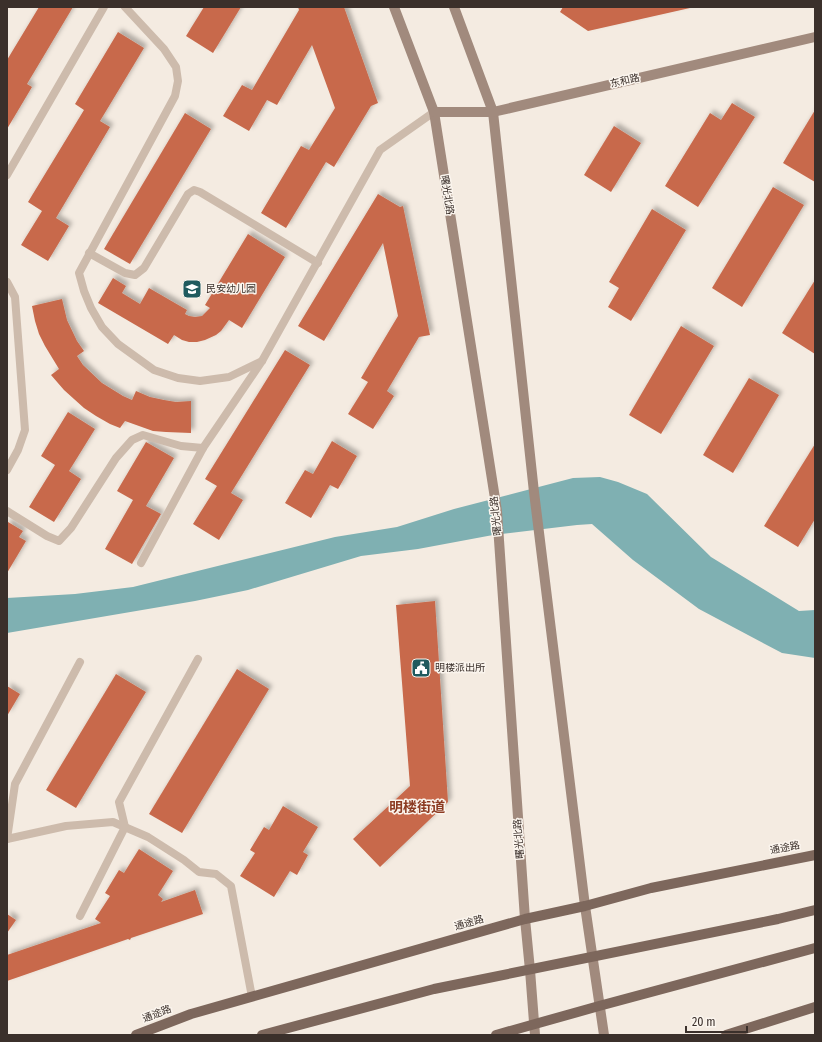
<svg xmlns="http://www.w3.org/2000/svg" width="822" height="1042" viewBox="0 0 822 1042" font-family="'Fira Sans Condensed','Noto Sans SC',sans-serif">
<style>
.water{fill:#7fb0b2}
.building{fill:#c8694b;filter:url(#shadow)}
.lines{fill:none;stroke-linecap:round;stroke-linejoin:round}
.lane{stroke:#cdbbac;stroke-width:8}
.secondary{stroke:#a18a7d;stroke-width:10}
.primary{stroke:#7d675c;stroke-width:10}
.labels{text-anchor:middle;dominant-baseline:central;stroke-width:3;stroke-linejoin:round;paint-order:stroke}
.street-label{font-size:10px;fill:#3b302b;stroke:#fbf5ee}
.poi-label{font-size:10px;fill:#3b302b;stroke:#fbf5ee;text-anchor:start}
.district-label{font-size:14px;font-weight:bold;fill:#8c3b22;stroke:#fbf5ee}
</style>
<defs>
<filter id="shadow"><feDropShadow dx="3.5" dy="-3.5" stdDeviation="2" flood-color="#0004"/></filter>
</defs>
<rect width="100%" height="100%" fill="#f4ebe1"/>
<polygon class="water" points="600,477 618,482 647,494 711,557 799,611 815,610 815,658 782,653 699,609 633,560 592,524 577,525 493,535 418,549 361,556 248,590 195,601 7,633 7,598 75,594 133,587 335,537 397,527 454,509 573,478"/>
<g class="building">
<polygon points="39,7 73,7 27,84 32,87 7,129 7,60"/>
<polygon points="204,7 241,7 213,53 186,36"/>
<polygon points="298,7 344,7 378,103 371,106 334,167 326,162 286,228 261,213 301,146 309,150 335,108 312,45 277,105 267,100 249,131 223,116 242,85 252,90 299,10"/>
<polygon points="563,7 690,7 690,8 588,31 560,12"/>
<polygon points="118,32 144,48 100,121 110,127 56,218 69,226 48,261 21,245 42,211 28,202 84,110 75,104"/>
<polygon points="732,103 755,117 698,207 665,186 710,113 721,120"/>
<polygon points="815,110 815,182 783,163"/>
<polygon points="185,113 211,129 130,264 104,249"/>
<polygon points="614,126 641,143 611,192 584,175"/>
<polygon points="773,187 804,205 742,307 712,288"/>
<polygon points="378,194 400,207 403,206 430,335 419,337 387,391 394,396 373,429 348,414 368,382 361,378 398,316 383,243 324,341 298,326"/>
<polygon points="652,209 686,230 631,321 608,307 619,288 609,282"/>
<polygon points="248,234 285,257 242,328 229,320 221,331 216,335 205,340 197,342 189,342 182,340 174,335 168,344 98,303 113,278 126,286 122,293 140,304 149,288 187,310 185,314 189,316 195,317 202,316 210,308 205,305"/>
<polygon points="815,280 815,354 782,333"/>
<polygon points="62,299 67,320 77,341 84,351 77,356 83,365 102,383 123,396 132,400 136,391 150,397 164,400 176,402 191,401 191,433 166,432 153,431 125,421 120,428 110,424 96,416 84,408 64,390 51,375 59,369 45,346 39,334 35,321 32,306"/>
<polygon points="681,326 714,346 661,434 629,415"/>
<polygon points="285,350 310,365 231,493 243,500 219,540 193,524 217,486 205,479"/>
<polygon points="749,378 779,395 733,473 703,455"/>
<polygon points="68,412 95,429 69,471 81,479 54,522 29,507 55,465 41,456"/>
<polygon points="332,441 357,456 338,489 330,485 311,518 285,503 305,470 313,474"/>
<polygon points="146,442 174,458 146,506 161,514 132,564 105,549 133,500 117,491"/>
<polygon points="815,444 815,519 798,547 764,526"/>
<polygon points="8,522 23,531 19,537 26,541 7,573 7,524"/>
<polygon points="435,601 448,802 380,867 353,839 410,786 396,605"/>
<polygon points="237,669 269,689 182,833 149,814"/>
<polygon points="116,674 146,692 76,808 46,790"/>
<polygon points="7,686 20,694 7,716"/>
<polygon points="283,806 318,827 303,852 308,855 297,875 290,871 274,897 240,876 255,853 250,850 264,827 269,830"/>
<polygon points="139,849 173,871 158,895 163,899 161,902 195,890 203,914 131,938 130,940 128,939 7,981 7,955 101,923 95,919 110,896 105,893 119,870 124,873"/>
<polygon points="7,914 16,920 7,933"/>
</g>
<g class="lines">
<g class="lane">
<polyline points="125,7 164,49 176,67 178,81 175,96 79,273 84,291 91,308 102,327 118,344 154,370 178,378 200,381 229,377 262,361"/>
<polyline points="7,175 104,7"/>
<polyline points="89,253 125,273 135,275 144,268 188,194 194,190 200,192 318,263"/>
<polyline points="7,282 15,297 25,430 18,450 7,470"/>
<polyline points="7,511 47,536 59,541 71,528 116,458 132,440 143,435 181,446 203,448"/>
<polyline points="141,563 203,448 262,361 380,150 434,112"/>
<polyline points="7,839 66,826 113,822 148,837 184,860 199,872 216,874 231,886 252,997"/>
<polyline points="7,839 15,784 80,662"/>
<polyline points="80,916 125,827 119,802 198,659"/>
</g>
<g class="secondary">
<polyline points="394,7 434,112 497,511 525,919 530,970 535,1035"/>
<polyline points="454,7 493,112 534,492 585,906 604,1035"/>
<polyline points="434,112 493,112 815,37"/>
</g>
<g class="primary">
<polyline points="136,1035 191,1014 525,919 585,906 651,888 815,855"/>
<polyline points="262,1035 434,989 778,919 815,910"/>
<polyline points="496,1035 599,1006 815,948"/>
<polyline points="726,1035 815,1007"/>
</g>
</g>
<defs>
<symbol id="school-square" viewBox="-11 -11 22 22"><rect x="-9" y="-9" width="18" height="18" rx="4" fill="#1f5a5e" stroke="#fbf5ee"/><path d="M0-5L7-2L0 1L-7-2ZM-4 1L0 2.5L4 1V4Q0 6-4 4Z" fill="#fff"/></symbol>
<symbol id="civic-square" viewBox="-11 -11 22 22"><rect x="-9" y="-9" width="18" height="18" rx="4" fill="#1f5a5e" stroke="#fbf5ee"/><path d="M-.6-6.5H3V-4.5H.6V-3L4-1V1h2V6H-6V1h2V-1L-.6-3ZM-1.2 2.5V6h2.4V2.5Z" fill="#fff"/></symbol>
</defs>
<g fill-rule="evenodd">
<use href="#school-square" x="181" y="278" width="22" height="22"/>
<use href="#civic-square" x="410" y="657" width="22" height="22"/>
</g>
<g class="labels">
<g class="street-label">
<text transform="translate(625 81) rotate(-13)">东和路</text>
<text transform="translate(447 195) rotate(81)">曙光北路</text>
<text transform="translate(496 516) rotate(-96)">曙光北路</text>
<text transform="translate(519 839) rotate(-94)">曙光北路</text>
<text transform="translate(785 848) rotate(-11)">通途路</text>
<text transform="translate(469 923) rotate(-16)">通途路</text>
<text transform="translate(157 1014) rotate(-21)">通途路</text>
</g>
<g class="poi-label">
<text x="206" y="289">民安幼儿园</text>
<text x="435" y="668">明楼派出所</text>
</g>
<g class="district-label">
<text x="417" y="807">明楼街道</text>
</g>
</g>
<rect width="822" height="1042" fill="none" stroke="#3b302b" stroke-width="16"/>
<path d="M686 1026v6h61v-6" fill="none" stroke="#3b302b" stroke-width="2"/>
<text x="692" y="1026" font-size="12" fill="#3b302b" stroke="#fbf5ee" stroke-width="3" paint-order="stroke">20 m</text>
</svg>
